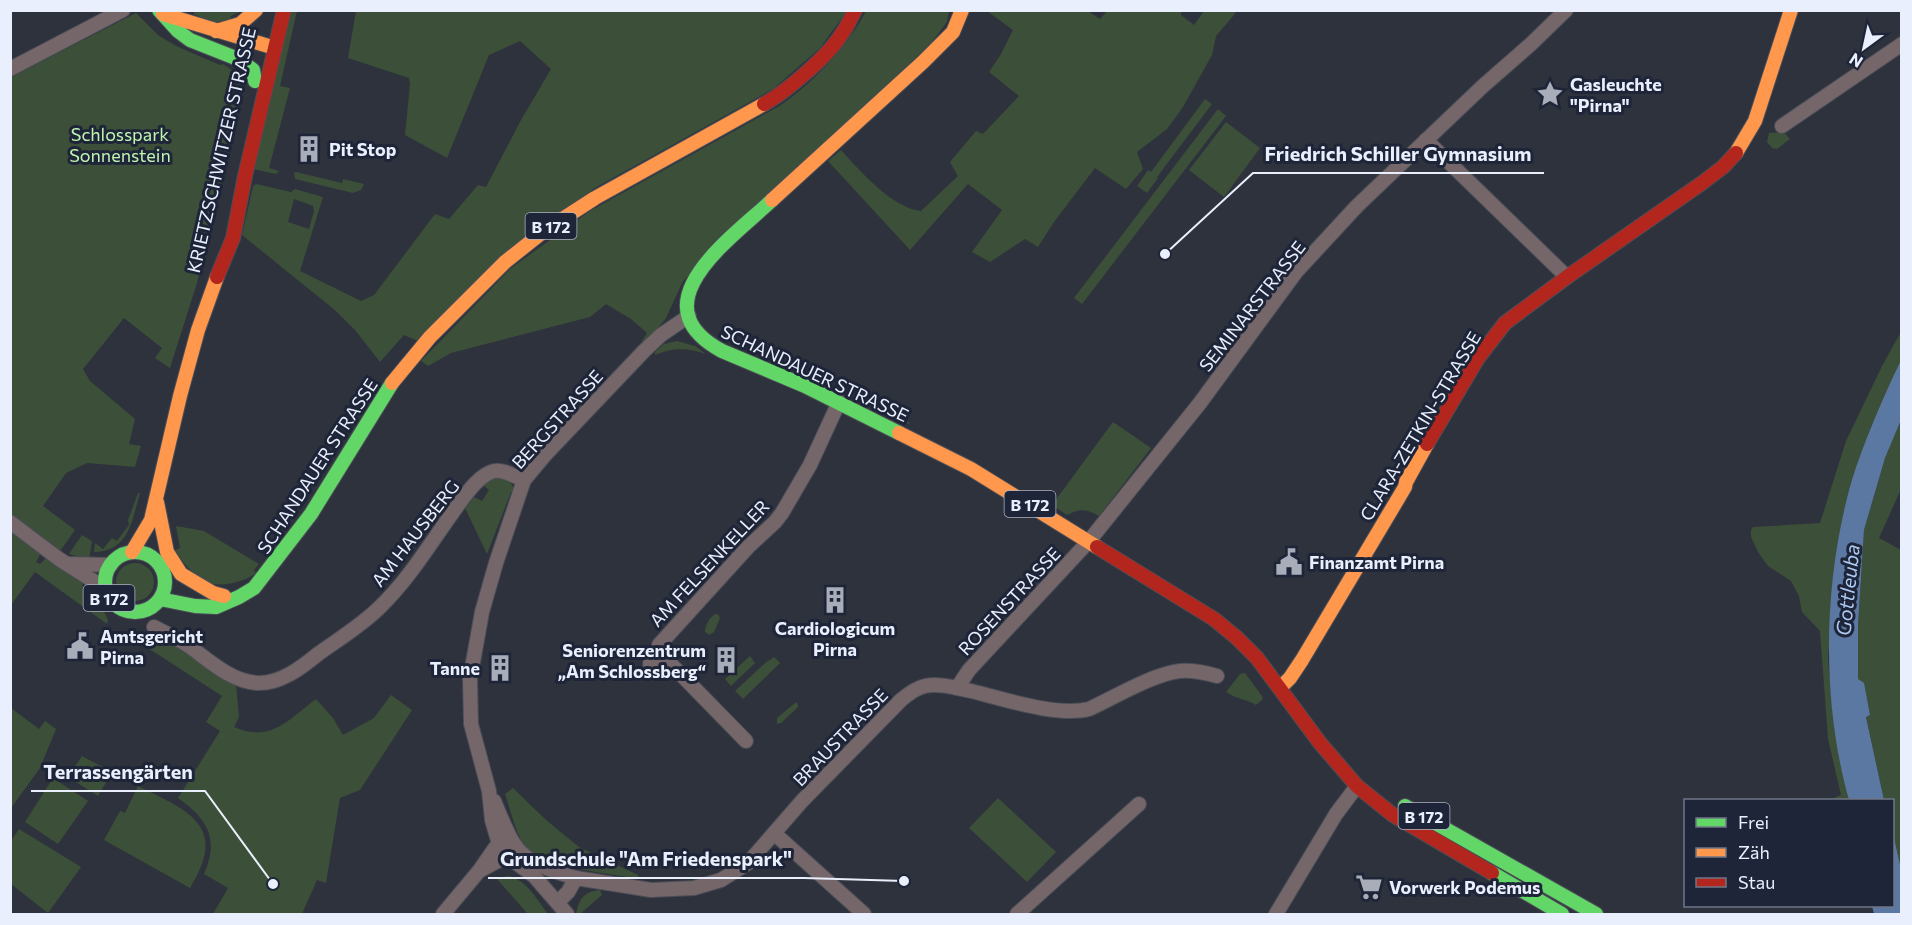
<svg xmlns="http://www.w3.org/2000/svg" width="1912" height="925" viewBox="0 0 1912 925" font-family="Commissioner,sans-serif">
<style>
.green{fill:#3c4f38;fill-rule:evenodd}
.water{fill:#5b78a3}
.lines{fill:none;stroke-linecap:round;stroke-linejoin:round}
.street-casing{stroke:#4a4d56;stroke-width:16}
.fast-casing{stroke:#4a4d56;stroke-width:16}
.slow-casing{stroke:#4a4d56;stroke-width:16}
.jam-casing{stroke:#4a4d56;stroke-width:16}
.street{stroke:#746669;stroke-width:14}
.fast{stroke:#63d668;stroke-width:14}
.slow{stroke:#ff974d;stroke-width:14}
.jam{stroke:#b3261e;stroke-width:14}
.labels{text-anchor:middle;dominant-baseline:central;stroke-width:6;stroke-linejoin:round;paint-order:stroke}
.shield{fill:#1e2539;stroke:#acb2c2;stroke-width:1.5}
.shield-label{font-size:16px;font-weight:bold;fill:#e9effc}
.poi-label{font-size:18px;font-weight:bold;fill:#e9effc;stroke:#1e2539;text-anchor:start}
.park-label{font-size:18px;fill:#c0f5ae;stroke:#1e2539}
.street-label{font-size:18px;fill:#e9effc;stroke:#1e2539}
.water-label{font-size:20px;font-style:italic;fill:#aecaf3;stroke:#1e2539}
.leader{fill:none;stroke:#e9effc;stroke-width:2}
.callout-dot{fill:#e9effc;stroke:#1e2539;stroke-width:2}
.callout-label{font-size:20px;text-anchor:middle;font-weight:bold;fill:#e9effc;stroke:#1e2539;stroke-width:6;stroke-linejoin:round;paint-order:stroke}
</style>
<rect width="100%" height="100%" fill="#2e323d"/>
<g class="green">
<polygon points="194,10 241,11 231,16 230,19 214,23 194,14"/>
<polygon points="289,11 297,11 280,86 290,88 269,168 279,171 276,174 253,169"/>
<path d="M356,11H847L820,48L773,89L593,189L418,341L404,335L380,362L355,330L336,311L242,235L253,186L256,184L291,192L295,189L323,197L300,271L361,301L374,295L435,214L449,219L478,185L486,187L521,120L551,69L520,41L489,55L447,158L405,135L410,84L409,78L348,58ZM294,199L313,206L314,211L309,229L288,222Z"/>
<path d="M866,11H949L947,22L932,42L683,281L666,318L645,344L642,341L647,333L631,319L606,304L590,317L451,353L428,366L421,361L510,269L590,211L781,105C816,80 846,48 866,11Z"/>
<path d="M987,11H1088L1100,19L1107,11H1181V15L1194,25L1204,11H1236L1234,15L1216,36L1212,55L1183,107L1167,129L1137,152L1143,169L1126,189L1095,168L1054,222L1038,247L1025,239L990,262L972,252L1002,210L968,184L910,250L828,161L841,150C860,171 892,208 921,211L958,176L950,162L976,131L983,134L1019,96L989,72L1001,54L1013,30Z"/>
<path d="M136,13L158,35L176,46L220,65L223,64C241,75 241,81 241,102L197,283L170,368L155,358L162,348L124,318L83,369L90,381L135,419L129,444L141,446L135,467L87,463L66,473L43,506L75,530L60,551L56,549L41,553L36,562L40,564L46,558L69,574L83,580L82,586C95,592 102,607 108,620L107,624L35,572L11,605V77Z"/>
<polygon points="1205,99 1212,104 1157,177 1158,178 1147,193 1137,186 1148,170 1151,172"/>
<polygon points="1218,109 1226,116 1082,304 1074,298"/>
<polygon points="1226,122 1260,148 1224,197 1189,170"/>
<polygon points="1784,132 1790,139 1777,149 1772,148 1767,142 1769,133"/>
<polygon points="296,172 342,183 343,179 364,184 361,190 353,193 295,179 294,173"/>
<polygon points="1901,332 1901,360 1871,427 1852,482 1834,571 1828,660 1835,734 1849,800 1829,800 1841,795 1828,739 1820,631 1802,612 1799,596 1791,581 1768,566 1758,552 1751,537 1751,530 1753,527 1820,523 1846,441 1882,366"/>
<path d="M677,341L695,346L706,354C688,348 673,347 655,355V352L664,344Z"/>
<polygon points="837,386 869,400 910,423 909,424 836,389"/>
<polygon points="1901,420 1901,489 1879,538 1901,550 1901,869 1893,833 1892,800 1884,800 1866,716 1870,715 1858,679 1858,625 1864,530 1885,458"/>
<path d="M1113,422L1151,448L1099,516C1087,509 1080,508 1067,515L1052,505Z"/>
<path d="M497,475C507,479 513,482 515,493L511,492L487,554L465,508L474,497L482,501L489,490L483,485Z"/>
<path d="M138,493H140C132,520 129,552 94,552L95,543L103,549L112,538L117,541L129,525L128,520Z"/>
<path d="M176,526L204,531L259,564L254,570L256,573C245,582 218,589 205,581C193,575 182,560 173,551L180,548Z"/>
<polygon points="82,535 92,541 89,560 69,554"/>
<circle cx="135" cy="582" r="19"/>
<path d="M715,614H718L720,618L714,632L709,635L705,632C705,626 709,618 715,614Z"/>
<path d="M148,631L176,644L236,683L239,717L234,727C271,743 288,720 316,699L333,718L343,735L374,718L391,695L412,710L360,790L340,798L326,883L317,880L302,914H213L228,888L204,874C220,838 207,819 178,798L220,731L206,722L222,696L148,648L157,639Z"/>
<polygon points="750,656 755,663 731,686 725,679"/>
<polygon points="774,657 780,663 743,699 735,691 765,663"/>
<path d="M1245,673L1262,696L1263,699L1256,705C1246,699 1236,699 1226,692L1240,674Z"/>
<polygon points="796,702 798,705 798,707 781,723 777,724 777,718"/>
<polygon points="11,708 39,729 45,721 56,729 40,768 11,808"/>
<polygon points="82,756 112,772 98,796 68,777"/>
<polygon points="53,778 88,801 58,844 25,822"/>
<path d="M138,786C189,811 229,826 190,888L104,840L120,811L125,813Z"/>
<path d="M513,788L546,820L579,847L638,875L639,879C613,874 540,867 525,846C515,832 511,811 505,794Z"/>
<polygon points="998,798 1056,852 1027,882 969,828"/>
<polygon points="19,829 81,867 48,913 11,884 11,841"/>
<path d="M509,876C528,881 537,900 548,914H528L496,878Z"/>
<path d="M600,890L602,895L580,914H576C578,899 585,891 600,890Z"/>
</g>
<g class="water">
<path d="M1901,360V420L1885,458L1864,530L1858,625V679L1864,683L1870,715L1866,717L1884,800H1849C1821,701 1823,583 1851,483C1864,441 1882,400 1901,360Z"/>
<polygon points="1893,833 1901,869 1901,914 1874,914 1872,906 1892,906"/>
</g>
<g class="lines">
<defs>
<g id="street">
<polyline points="10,69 123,10"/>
<polyline points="1782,126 1902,44"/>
<polyline points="1426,140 1567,277"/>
<polyline points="10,522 59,559 106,589"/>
<polyline points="68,564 111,565"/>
<path d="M154,627C167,634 181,640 193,649C213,664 232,681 257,683C280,684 301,668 318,654C339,639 362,625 380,607C411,577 433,539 458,505C467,493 479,475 494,471C504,469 515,477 524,480"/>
<polyline points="650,664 660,653"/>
<polyline points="957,688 969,670 1089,541 1200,403 1296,272 1357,206 1483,86 1531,44 1566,10"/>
<polyline points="746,741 660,653 659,645 748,547 775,522 782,513 810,465 839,402"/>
<path d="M494,801C500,815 506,831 514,844C527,864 555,872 576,878"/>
<polyline points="775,834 864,914"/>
<path d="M558,902L568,892L576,878L651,890L694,888L721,880L748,863L802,801L901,700C908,694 916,688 925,686C939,683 956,688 971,691C1004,699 1057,717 1089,709C1115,697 1153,674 1180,671C1193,670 1206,673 1217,676"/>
<polyline points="443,914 479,871 495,848 503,843 515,845 507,856 479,871"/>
<polyline points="567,914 534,876 507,856 499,844 492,820 489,791 471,724 470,679 482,612 496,563 524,480 545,455 644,351 661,335 689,316"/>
<polyline points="1017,914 1139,804"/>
<polyline points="1276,914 1336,814 1357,786"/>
</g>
<g id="fast">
<polyline points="159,10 178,31 190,40 238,59 253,70 255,81"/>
<path d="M772,200C732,238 635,304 722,351L805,386L899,433"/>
<circle cx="135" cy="582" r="30"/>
<polyline points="160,599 195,606 216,607 239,597 254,588 311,514 392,383"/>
<polyline points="1405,806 1596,914"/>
<polyline points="1492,873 1562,914"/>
</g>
<g id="slow">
<polyline points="163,14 275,48"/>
<polyline points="216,31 240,24 256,10"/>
<polyline points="1736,153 1755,121 1791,10"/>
<polyline points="772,200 923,62 953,32 962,10"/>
<polyline points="392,383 430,337 505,262 544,231 595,198 764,104"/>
<polyline points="899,433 971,469 1097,547"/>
<polyline points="157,502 167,552 181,574 213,593 224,596"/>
<polyline points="132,552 151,520 180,396 198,330 217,277"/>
<polyline points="1280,688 1290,678 1302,660 1405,487 1406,482 1427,444"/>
</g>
<g id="jam">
<path d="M764,104C786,92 828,56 841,35C847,27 851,18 855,10"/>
<polyline points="217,277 233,238 245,176 284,10"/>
<polyline points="1427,444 1478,358 1505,323 1567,277 1702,183 1723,167 1736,153"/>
<polyline points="1097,547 1214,619 1237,638 1257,658 1320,743 1357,786 1393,815 1492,873"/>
</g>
</defs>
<use href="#street" class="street-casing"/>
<use href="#fast" class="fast-casing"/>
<use href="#slow" class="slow-casing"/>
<use href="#jam" class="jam-casing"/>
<use href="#street" class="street"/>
<use href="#fast" class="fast"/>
<use href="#slow" class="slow"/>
<use href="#jam" class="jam"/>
</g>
<defs>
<symbol id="sight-bare" viewBox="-9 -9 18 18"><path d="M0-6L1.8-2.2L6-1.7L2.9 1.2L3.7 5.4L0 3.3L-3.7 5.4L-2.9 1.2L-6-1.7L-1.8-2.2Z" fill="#a8adb9" stroke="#1e2539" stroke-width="2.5" paint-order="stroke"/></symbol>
<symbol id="building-bare" viewBox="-9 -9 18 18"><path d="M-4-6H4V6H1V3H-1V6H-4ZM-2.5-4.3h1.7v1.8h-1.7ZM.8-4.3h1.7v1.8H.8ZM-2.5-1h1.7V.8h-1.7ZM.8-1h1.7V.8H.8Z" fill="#a8adb9" stroke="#1e2539" stroke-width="2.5" paint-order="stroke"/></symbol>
<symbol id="civic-bare" viewBox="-9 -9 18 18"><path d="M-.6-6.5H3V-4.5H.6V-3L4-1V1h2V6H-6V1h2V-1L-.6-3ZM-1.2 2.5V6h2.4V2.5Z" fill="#a8adb9" stroke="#1e2539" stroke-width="2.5" paint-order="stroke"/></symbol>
<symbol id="supermarket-bare" viewBox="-9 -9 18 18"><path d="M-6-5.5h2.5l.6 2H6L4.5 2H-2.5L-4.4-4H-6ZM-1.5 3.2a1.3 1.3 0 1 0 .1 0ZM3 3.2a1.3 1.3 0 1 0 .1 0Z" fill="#a8adb9" stroke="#1e2539" stroke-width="2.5" paint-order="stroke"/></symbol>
</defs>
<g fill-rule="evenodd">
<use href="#sight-bare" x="1531" y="75" width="38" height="38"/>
<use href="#building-bare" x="290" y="130" width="38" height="38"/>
<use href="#civic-bare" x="1270" y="543" width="38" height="38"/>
<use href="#building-bare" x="816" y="581" width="38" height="38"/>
<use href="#civic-bare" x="61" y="627" width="38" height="38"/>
<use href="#building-bare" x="707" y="641" width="38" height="38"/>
<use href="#building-bare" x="481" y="649" width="38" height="38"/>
<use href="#supermarket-bare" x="1350" y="868" width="38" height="38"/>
</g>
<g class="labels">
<g class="shield">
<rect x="525.5" y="213" width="51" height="26" rx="4.5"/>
<rect x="1004.5" y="491" width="51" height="26" rx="4.5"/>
<rect x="83.5" y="585" width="51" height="26" rx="4.5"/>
<rect x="1398.5" y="803" width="51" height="26" rx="4.5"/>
</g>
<g class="shield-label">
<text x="551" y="226">B 172</text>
<text x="1030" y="504">B 172</text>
<text x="109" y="598">B 172</text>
<text x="1424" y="816">B 172</text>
</g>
<g class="poi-label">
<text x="1570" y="84">Gasleuchte<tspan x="1570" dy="21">"Pirna"</tspan></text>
<text x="329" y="149">Pit Stop</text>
<text x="1309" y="562">Finanzamt Pirna</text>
<text x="835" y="628" text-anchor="middle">Cardiologicum<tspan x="835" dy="21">Pirna</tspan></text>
<text x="100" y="636">Amtsgericht<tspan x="100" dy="21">Pirna</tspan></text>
<text x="706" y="650" text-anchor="end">Seniorenzentrum<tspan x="706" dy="21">„Am Schlossberg“</tspan></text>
<text x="480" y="668" text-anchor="end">Tanne</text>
<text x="1389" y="887">Vorwerk Podemus</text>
</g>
<g class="park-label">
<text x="120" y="134">Schlosspark<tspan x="120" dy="21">Sonnenstein</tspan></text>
</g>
<g class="street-label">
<text transform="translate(221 150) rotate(-77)">KRIETZSCHWITZER STRASSE</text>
<text transform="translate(1252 306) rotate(-52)">SEMINARSTRASSE</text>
<text transform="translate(815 373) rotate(25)">SCHANDAUER STRASSE</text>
<text transform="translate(557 419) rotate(-48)">BERGSTRASSE</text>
<text transform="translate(1420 426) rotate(-59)">CLARA-ZETKIN-STRASSE</text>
<text transform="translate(317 466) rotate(-57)">SCHANDAUER STRASSE</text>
<text transform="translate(415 533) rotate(-52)">AM HAUSBERG</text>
<text transform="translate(709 563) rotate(-47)">AM FELSENKELLER</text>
<text transform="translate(1009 601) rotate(-47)">ROSENSTRASSE</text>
<text transform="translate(840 737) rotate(-46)">BRAUSTRASSE</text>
</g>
<g class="water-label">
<text transform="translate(1847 590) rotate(-84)">Gottleuba</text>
</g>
</g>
<path class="leader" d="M1165 254L1253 173H1544M273 884L205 791H31M904 881L804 878H488"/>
<g class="callout-dot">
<circle cx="1165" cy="254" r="6"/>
<circle cx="273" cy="884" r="6"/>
<circle cx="904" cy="881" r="6"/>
</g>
<g class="callout-label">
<text x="1398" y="161">Friedrich Schiller Gymnasium</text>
<text x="118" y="779">Terrassengärten</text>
<text x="646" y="866">Grundschule "Am Friedenspark"</text>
</g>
<rect width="1912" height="925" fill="none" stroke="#e9effc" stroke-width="24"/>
<rect x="1684" y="799" width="210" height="108" fill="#1e2539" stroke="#6f7687" stroke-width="1.5"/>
<rect x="1696" y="818" width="30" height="9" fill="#63d668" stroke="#6f7687" stroke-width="1.5"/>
<text x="1738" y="829" font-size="18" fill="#e9effc">Frei</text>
<rect x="1696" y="848" width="30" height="9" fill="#ff974d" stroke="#6f7687" stroke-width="1.5"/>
<text x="1738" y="859" font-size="18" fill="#e9effc">Zäh</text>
<rect x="1696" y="878" width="30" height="9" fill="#b3261e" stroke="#6f7687" stroke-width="1.5"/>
<text x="1738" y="889" font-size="18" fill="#e9effc">Stau</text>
<g transform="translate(1864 48) rotate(213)" stroke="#1e2539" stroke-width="4.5" paint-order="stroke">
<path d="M0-4.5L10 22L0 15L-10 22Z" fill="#e9effc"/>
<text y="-9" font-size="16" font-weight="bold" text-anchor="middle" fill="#e9effc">N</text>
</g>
</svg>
